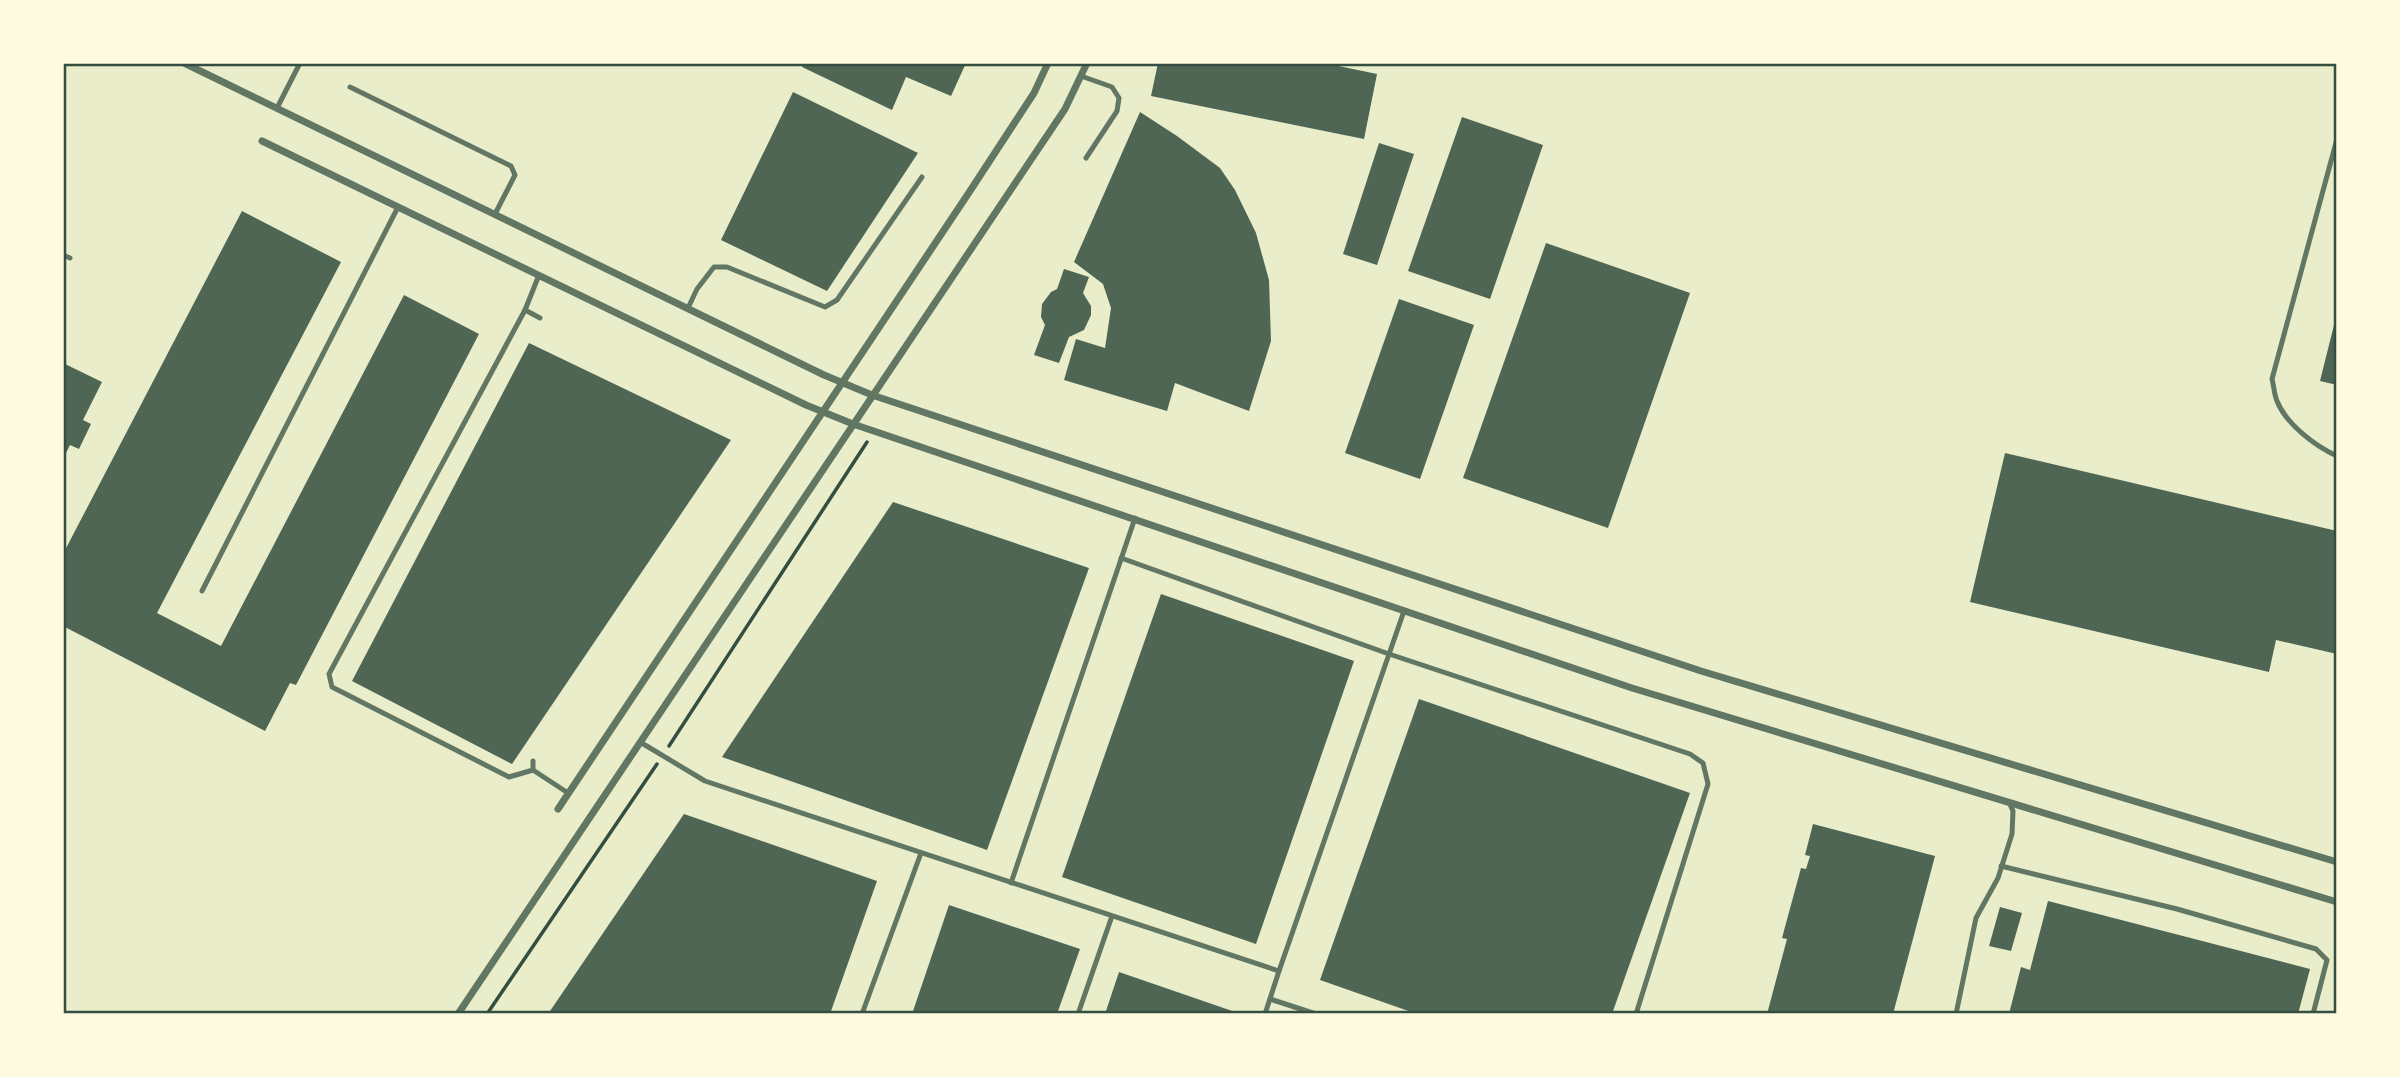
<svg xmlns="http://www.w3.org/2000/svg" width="2400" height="1077" viewBox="0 0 2400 1077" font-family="'Titillium Web',sans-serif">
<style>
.building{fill:#4f6655}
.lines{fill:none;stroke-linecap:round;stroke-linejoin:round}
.path{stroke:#344e41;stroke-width:3.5}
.service{stroke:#617663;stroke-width:5}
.minor{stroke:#617663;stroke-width:7}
.neatline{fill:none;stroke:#344e41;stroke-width:2.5}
</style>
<rect width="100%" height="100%" fill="#e9edc9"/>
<g class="building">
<polygon points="804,63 966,63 951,96 906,77 892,110 802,67"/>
<polygon points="1158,63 1324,63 1377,74 1364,139 1151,96"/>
<polygon points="793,92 918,153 827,291 721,240"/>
<polygon points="1140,112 1177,136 1220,168 1235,190 1256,233 1269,280 1271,341 1249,411 1175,383 1167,411 1064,380 1076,339 1105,348 1111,308 1103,284 1074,262"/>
<polygon points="1462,117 1543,145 1490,299 1408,271"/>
<polygon points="1379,143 1414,154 1377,265 1343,254"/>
<polygon points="242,211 341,262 157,613 221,646 404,295 479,334 296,685 290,683 265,731 63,626 63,554"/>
<polygon points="1546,243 1690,293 1608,528 1463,478"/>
<polygon points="1064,269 1089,277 1083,293 1091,306 1091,315 1084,330 1069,337 1059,363 1034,355 1045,325 1041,317 1042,304 1051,292 1057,289"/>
<polygon points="1399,299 1474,325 1420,479 1345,453"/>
<polygon points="2336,317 2337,317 2337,385 2320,381"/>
<polygon points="529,343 731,440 512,764 352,681"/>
<polygon points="63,363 102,382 83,420 91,424 79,449 70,445 63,459"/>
<polygon points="2005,453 2337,531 2337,654 2276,640 2269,672 1970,602"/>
<polygon points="893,502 1089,568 987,850 722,757"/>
<polygon points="1161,594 1354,661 1256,944 1062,877"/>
<polygon points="1419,699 1690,793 1612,1014 1417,1014 1320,980"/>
<polygon points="684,814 877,881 830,1014 548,1014"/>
<polygon points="1813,824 1935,856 1893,1014 1767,1014 1787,939 1782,938 1801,868 1806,869 1810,856 1805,855"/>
<polygon points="2048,901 2310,969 2298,1014 2009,1014 2021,967 2030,970"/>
<polygon points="949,905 1080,949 1057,1014 912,1014"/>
<polygon points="2000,907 2022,913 2011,951 1989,946"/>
<polygon points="1119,972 1241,1014 1105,1014"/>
</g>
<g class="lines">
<g class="path">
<polyline points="669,746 867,442"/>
<polyline points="487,1014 657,764"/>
</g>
<g class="service">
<polyline points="1081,76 1112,87 1119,98 1117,111 1086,158"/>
<polyline points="350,87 511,166 515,175 495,214"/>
<polyline points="277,108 300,63"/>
<path d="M2337,139L2272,379C2274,386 2274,394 2277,401C2286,424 2315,446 2337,456"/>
<polyline points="63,255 70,258"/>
<polyline points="688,308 697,289 714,267 727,267 825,307 837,300 922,177"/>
<polyline points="525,310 540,318"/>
<polyline points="1121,558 1389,654 1690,754 1703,763 1708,784 1636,1014"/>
<polyline points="202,591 398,207"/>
<polyline points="640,742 705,781 1279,971 1404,611"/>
<polyline points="533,761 533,770 568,793"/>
<polyline points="533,770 509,777 332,687 329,674 525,310 539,275"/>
<polyline points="2001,866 2177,909 2316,949 2327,960 2313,1014"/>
<polyline points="1011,883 1135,518"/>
<polyline points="1270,999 1316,1014"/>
<polyline points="862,1014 921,853"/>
<polyline points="1078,1014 1112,916"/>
<polyline points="1265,1014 1279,971"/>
<polyline points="1956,1014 1976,918 1998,878 2012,834 2013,811 2009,802"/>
</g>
<g class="minor">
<polyline points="184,63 824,375 872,395 1701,671 2337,862"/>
<polyline points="262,141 806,405 853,424 1632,688 2337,902"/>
<polyline points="558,809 970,191 1034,93 1048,63"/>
<polyline points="458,1014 1065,109 1087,63"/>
</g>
</g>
<rect width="2400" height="1077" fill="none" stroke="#fefae0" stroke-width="130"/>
<rect x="65" y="65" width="2270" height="947" class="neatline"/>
</svg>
